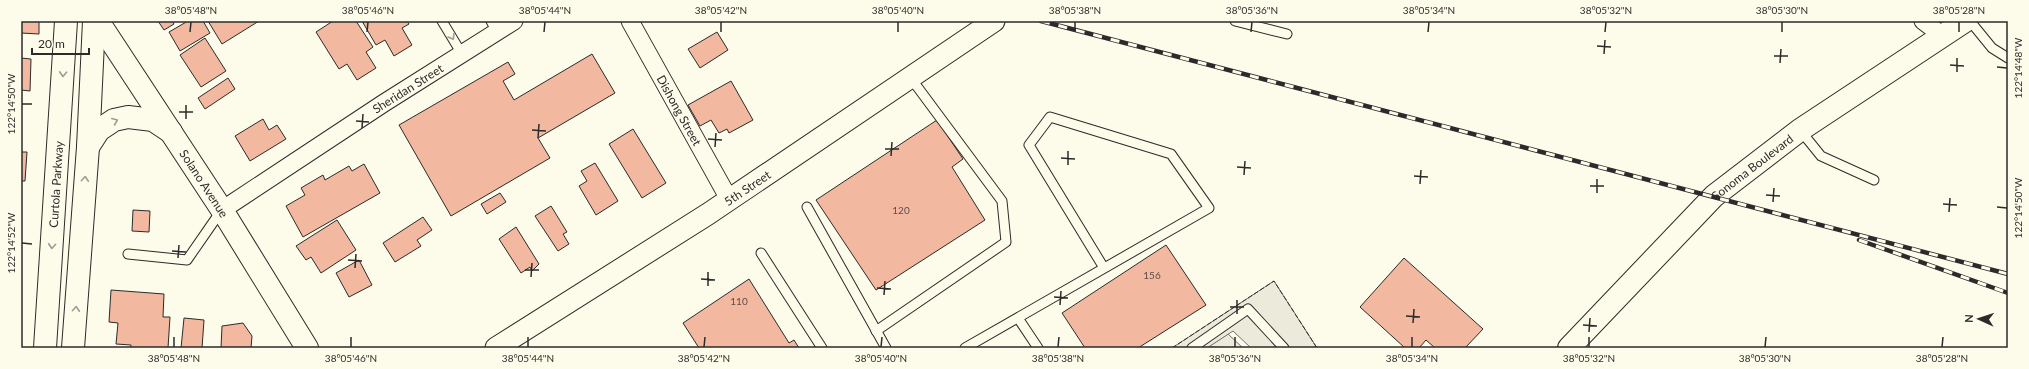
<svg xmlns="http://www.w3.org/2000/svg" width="2029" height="369" viewBox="0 0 2029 369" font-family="Lato,sans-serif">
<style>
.green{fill:#ecebdb;stroke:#74746e}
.parking{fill:#eceadb;stroke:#74746e}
.building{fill:#f2b8a0;stroke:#2b2b2b}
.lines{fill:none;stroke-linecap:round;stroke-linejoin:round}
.service-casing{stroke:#2b2b2b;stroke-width:11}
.minor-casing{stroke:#2b2b2b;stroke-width:19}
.tertiary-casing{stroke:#2b2b2b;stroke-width:23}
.secondary-casing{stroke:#2b2b2b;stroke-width:24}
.primary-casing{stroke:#2b2b2b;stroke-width:24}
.service{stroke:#fdfbea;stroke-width:9}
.minor{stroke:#fdfbea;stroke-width:17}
.tertiary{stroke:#fdfbea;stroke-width:21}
.secondary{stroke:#fdfbea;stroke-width:22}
.primary{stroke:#fdfbea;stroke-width:22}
.rail-casing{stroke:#2b2b2b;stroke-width:4.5}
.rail{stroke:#fdfbea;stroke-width:3;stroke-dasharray:9;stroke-linecap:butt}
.fence{stroke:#2b2b2b;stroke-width:1;stroke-dasharray:5 2;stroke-linecap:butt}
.oneway{stroke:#9e9d94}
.ticks{fill:none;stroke:#2b2b2b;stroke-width:1.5}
.labels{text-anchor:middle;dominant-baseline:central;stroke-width:3;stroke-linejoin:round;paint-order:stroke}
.number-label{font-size:10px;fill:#5d4e48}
.street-label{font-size:12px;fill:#2b2b2b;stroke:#fdfbea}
.neatline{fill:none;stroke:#2b2b2b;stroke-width:1.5}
.ticks-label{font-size:10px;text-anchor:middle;fill:#2b2b2b}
</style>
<rect width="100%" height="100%" fill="#fdfbea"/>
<polygon class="green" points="1228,334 1243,348 1208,347"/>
<polygon class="parking" points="1274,281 1317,348 1251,348 1233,331 1207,348 1172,348"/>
<g class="building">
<polygon points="21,21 39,21 39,34 21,33"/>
<polygon points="158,21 172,21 174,24 164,30"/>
<polygon points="188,21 203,21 210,33 180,51 169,32"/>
<polygon points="208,21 259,21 222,44"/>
<polygon points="333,21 356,21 373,47 366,52 376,68 357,80 347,64 339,69 316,32"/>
<polygon points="362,21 407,21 409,24 402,28 412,45 394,56 385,40 376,45"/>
<polygon points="717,32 728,50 700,68 688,49"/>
<polygon points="205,38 226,71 201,87 180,55"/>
<polygon points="592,54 615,93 538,138 550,158 451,216 399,125 508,62 515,74 503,81 514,100"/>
<polygon points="21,58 31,59 30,91 21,90"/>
<polygon points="228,78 235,89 205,109 198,98"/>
<polygon points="731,81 753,120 729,133 727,129 719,133 711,120 700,126 688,105"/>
<polygon points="263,119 269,130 277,125 286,139 250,161 235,136"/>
<polygon points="937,120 963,159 952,167 985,220 876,290 816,200"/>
<polygon points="633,129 666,183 642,198 609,144"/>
<polygon points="21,152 27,152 25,181 21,181"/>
<polygon points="595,163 618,201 596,215 579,186 587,181 581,171"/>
<polygon points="364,164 380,193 303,237 286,206 305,195 301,188 323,175 325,180 349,166 352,171"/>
<polygon points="500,193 506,202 487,214 481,204"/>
<polygon points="551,206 567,232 563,234 569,244 558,251 535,216"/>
<polygon points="133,210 150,211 149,232 132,231"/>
<polygon points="423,217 432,230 417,240 421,246 395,262 383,243"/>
<polygon points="337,220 356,250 321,273 311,257 306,260 296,246"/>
<polygon points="516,227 539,264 532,271 530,267 521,273 499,239"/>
<polygon points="1166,245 1206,305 1138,348 1085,348 1062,313"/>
<polygon points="1404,258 1483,329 1465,348 1435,348 1426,340 1419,348 1405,348 1360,307"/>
<polygon points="359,260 372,285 349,297 336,273"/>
<polygon points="749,279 789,343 794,340 799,348 699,348 683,323"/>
<polygon points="111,290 164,294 163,317 170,317 168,348 131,348 131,345 116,344 118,323 109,322"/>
<polygon points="184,318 204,320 202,348 181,348"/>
<polygon points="243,323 252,336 251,348 221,348 222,326"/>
</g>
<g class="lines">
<defs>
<g id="service">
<polyline points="442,21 462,54"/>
<polyline points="491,21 497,32"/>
<polyline points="1235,21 1287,34"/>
<polyline points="1970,21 1992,48 2008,58"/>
<polyline points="1800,130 1821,156 1874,180"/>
<polyline points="807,207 886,348"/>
<polyline points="761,253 822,348"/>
<polyline points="128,254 187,260 221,211"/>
<polyline points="1018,318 1038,348"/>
<polyline points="876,331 1006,242 1002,201 910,77"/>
<polyline points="965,348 1209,208 1171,154 1050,117 1029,145 1104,268"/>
<polyline points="1192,348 1248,309 1284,348"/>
</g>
<g id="minor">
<path id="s1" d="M630,21L729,199"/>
<polyline points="1923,21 1943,36"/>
<path id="s2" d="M222,210L384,103L514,21"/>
</g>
<g id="tertiary">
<path id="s3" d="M496,348L708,214L994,21"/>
</g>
<g id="secondary">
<path id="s4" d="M98,21L222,210L307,348"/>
</g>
<g id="primary">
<polyline points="88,147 99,130 114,120 128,117 153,120 171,132"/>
<path id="s5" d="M45,348L66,21"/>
<polyline points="73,348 88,147 94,21"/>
<path id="s6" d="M1569,348L1714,196L1800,130L1965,21"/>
</g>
</defs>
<use href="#service" class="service-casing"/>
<use href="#minor" class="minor-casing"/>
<use href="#tertiary" class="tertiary-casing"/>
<use href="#secondary" class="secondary-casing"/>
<use href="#primary" class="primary-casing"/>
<use href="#service" class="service"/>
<use href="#minor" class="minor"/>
<use href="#tertiary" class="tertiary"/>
<use href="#secondary" class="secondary"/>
<use href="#primary" class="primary"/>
<defs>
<g id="rail">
<polyline points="1041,21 2008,274"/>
<polyline points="1859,240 2008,293"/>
</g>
</defs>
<use href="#rail" class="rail-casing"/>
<use href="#rail" class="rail"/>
<polyline class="fence" points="1172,348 1274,281 1317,348"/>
</g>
<defs><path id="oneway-chevron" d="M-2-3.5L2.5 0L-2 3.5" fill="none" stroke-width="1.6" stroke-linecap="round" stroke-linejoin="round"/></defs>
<g class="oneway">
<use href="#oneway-chevron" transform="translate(452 37) rotate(59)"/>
<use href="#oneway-chevron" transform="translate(63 74) rotate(93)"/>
<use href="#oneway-chevron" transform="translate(115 121) rotate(-23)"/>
<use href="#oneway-chevron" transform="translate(85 179) rotate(-86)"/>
<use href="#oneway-chevron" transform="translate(52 246) rotate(94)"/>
<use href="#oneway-chevron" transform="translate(76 309) rotate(-86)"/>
</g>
<path class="ticks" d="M190,32L191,22M367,32L368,22M544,32L545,22M721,32V22M898,32V22M1075,32V22M1251,32L1252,22M1428,32L1429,22M1605,32L1606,22M1782,32V22M1959,32V22M1597,46L1611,47M1604,54L1605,40M1774,56H1788M1780,63L1781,49M1950,65L1964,66M1997,67L2007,68M1957,72V58M22,104H32M179,112H193M186,119V105M356,121L369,122M362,128L363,114M532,130L546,131M538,138L539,124M708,139L722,140M715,147L716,133M885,149H899M891,156L892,142M1061,158L1075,159M1068,165V151M1237,167L1251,168M1244,175L1245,161M1414,176L1428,177M1420,184L1421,170M1590,186H1604M1597,193V179M1766,195L1780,196M1773,202L1774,188M1943,204L1957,205M1997,207L2007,208M1949,212L1950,198M22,243L32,244M172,251L186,252M178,258L179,245M348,260L362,261M355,268L356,254M525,270H539M531,277L532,263M701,279L715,280M708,286V272M877,288L891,289M884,295L885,281M1054,297L1068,298M1060,305L1061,291M1230,307H1244M1237,314V300M1406,316L1420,317M1413,323L1414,309M1583,325L1597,326M1589,332L1590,318M174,347V337M351,347V337M528,347V337M704,347L705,337M881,347L882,337M1058,347L1059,337M1235,347V337M1412,347V337M1589,347V337M1765,347L1766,337M1942,347L1943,337"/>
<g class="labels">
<g class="number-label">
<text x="901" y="210">120</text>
<text x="1152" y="275">156</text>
<text x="739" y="301">110</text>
</g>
<g class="street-label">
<text stroke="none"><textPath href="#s2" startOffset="222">Sheridan Street</textPath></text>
<text stroke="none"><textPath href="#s1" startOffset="102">Dishong Street</textPath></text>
<text stroke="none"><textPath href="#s6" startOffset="258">Sonoma Boulevard</textPath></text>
<text stroke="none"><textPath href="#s4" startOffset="194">Solano Avenue</textPath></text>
<text stroke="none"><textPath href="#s5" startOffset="164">Curtola Parkway</textPath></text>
<text stroke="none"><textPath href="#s3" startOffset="298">5th Street</textPath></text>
</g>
</g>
<rect width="2029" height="369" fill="none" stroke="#fdfbea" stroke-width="44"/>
<g transform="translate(1979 319) rotate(273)" stroke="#fdfbea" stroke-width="3" paint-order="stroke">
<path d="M0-3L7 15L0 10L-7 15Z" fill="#2b2b2b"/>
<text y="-6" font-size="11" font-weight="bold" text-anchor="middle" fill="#2b2b2b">N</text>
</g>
<path d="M32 48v6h57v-6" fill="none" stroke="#2b2b2b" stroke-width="2"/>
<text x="38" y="48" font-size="12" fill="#2b2b2b" stroke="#fdfbea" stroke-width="3" paint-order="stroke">20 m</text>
<rect x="22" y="22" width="1985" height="325" class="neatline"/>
<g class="ticks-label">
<text x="191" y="14">38°05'48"N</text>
<text x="368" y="14">38°05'46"N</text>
<text x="545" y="14">38°05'44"N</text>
<text x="721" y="14">38°05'42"N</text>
<text x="898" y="14">38°05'40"N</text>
<text x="1075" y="14">38°05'38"N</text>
<text x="1252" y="14">38°05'36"N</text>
<text x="1429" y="14">38°05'34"N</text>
<text x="1606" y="14">38°05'32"N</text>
<text x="1782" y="14">38°05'30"N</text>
<text x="1959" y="14">38°05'28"N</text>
<text transform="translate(2018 68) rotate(-90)" y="4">122°14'48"W</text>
<text transform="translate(11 104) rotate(-90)" y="4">122°14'50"W</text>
<text transform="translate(2018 208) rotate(-90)" y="4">122°14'50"W</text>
<text transform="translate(11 243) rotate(-90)" y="4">122°14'52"W</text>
<text x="174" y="362">38°05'48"N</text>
<text x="351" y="362">38°05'46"N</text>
<text x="528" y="362">38°05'44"N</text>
<text x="704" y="362">38°05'42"N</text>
<text x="881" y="362">38°05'40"N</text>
<text x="1058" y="362">38°05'38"N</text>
<text x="1235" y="362">38°05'36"N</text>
<text x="1412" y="362">38°05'34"N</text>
<text x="1589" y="362">38°05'32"N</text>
<text x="1765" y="362">38°05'30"N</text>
<text x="1942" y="362">38°05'28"N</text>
</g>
</svg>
